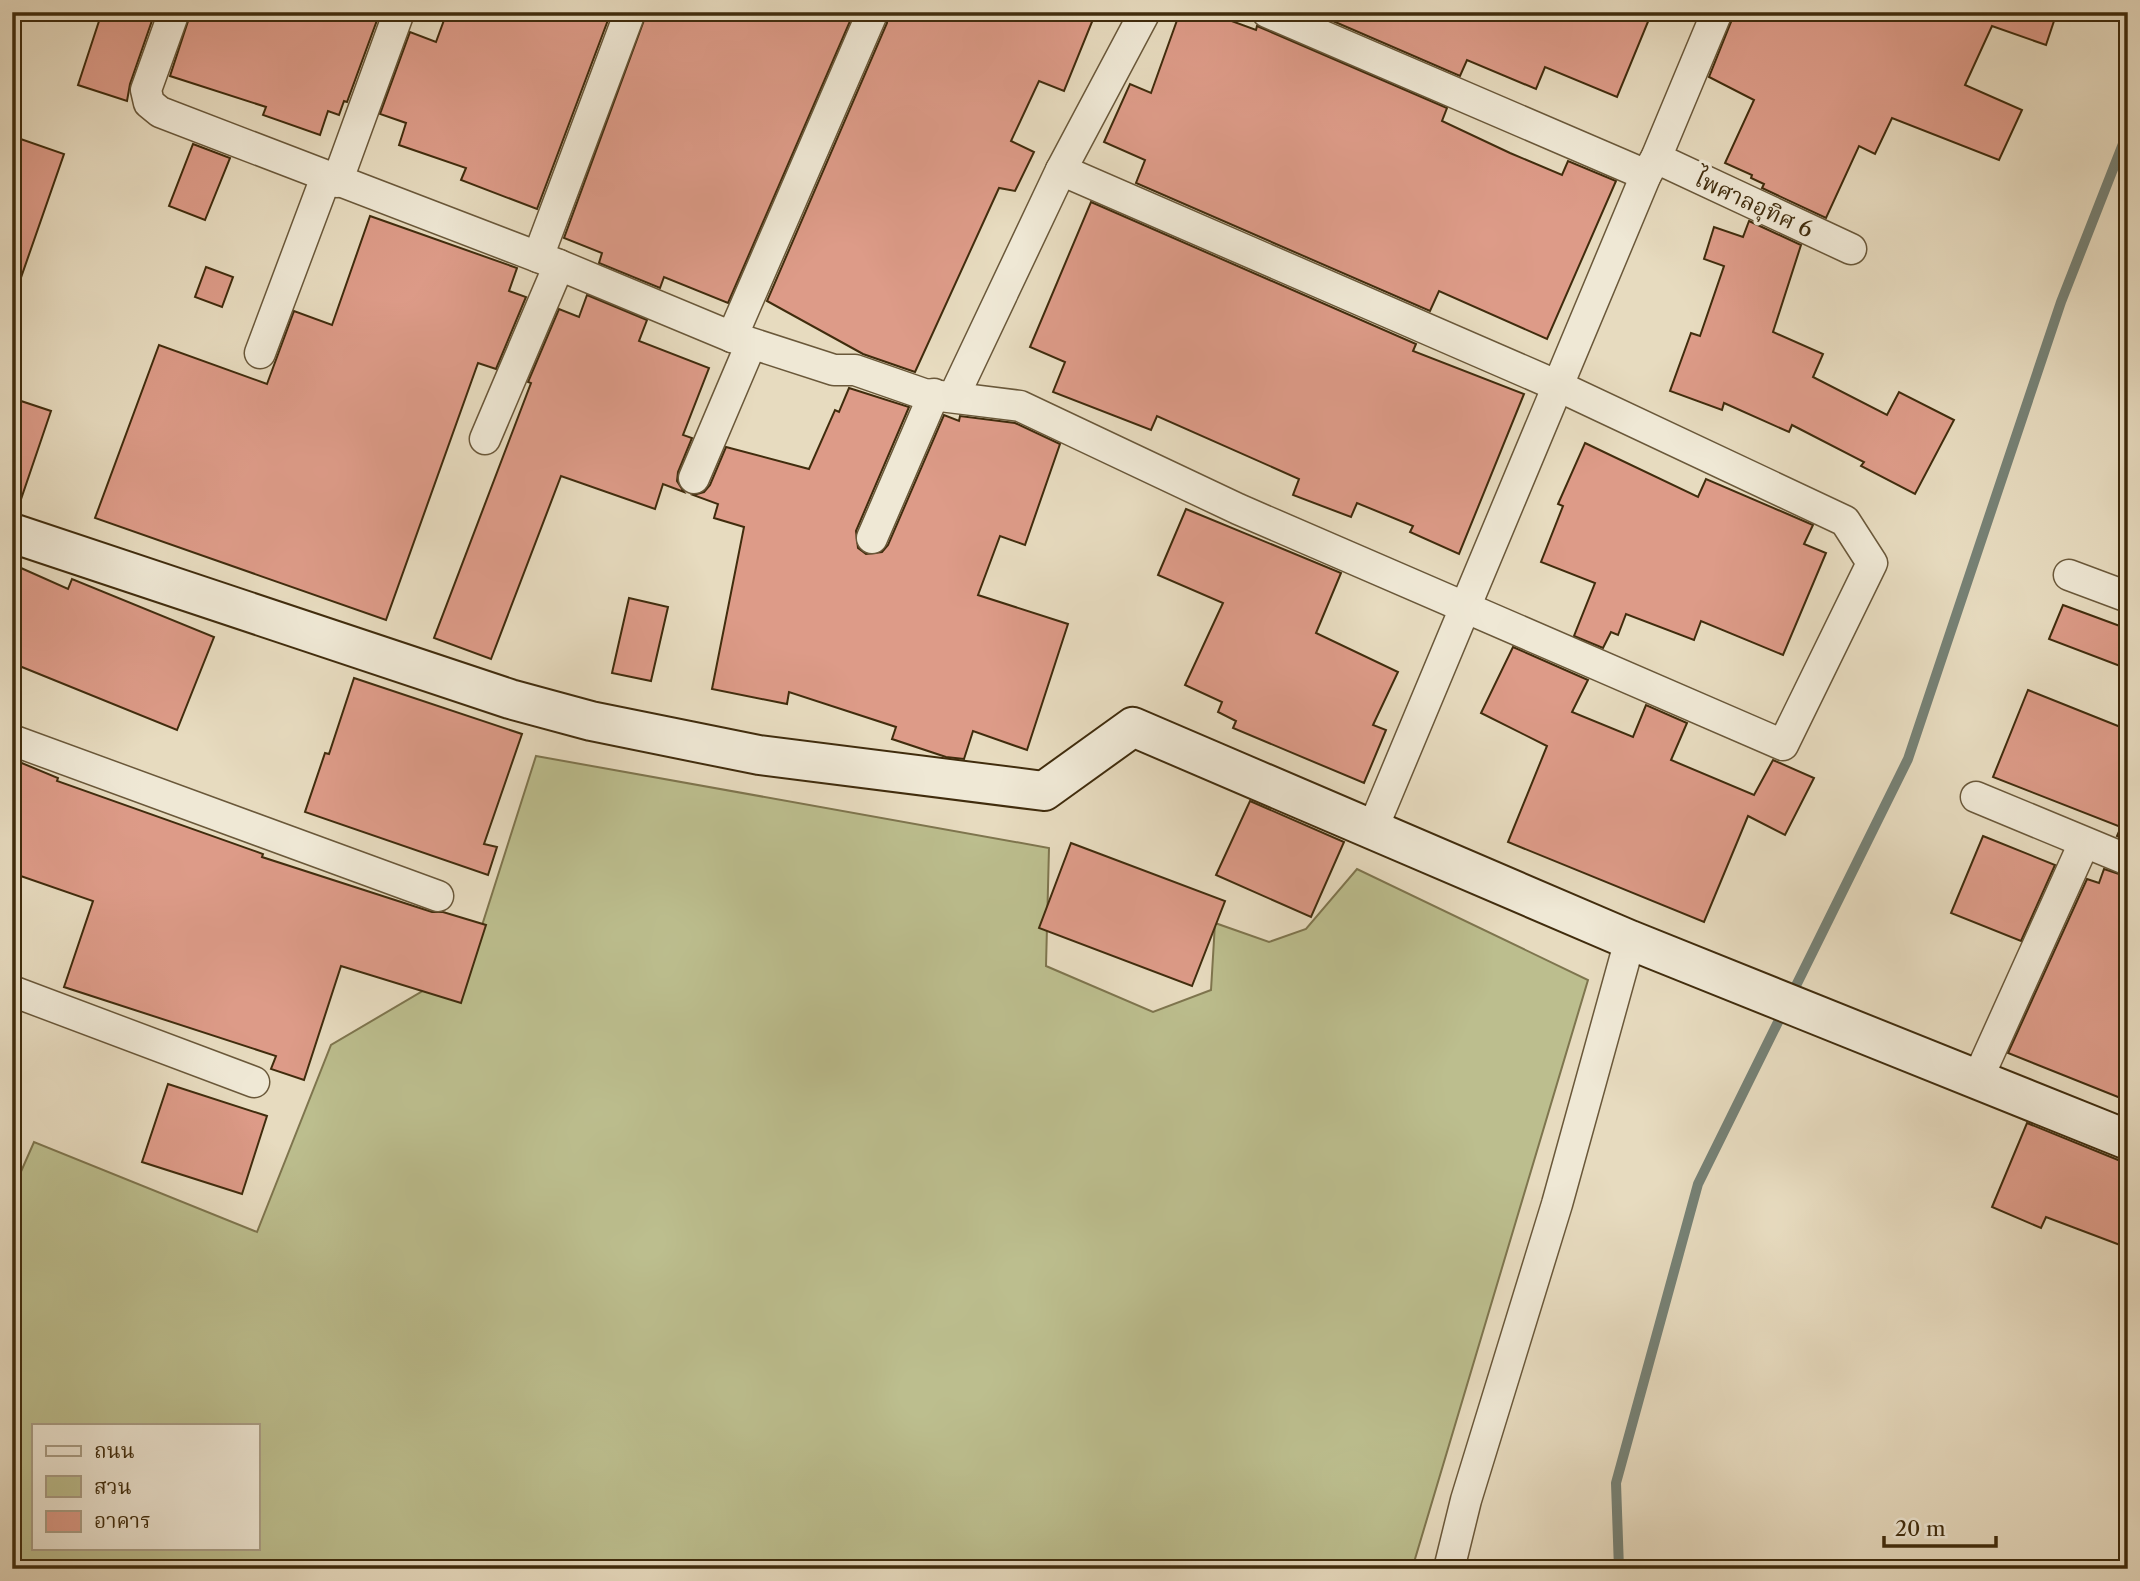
<svg xmlns="http://www.w3.org/2000/svg" width="2140" height="1581" viewBox="0 0 2140 1581" font-family="'Libre Caslon Text','Noto Serif Thai',serif">
<style>
.green{fill:#bcbe8e;stroke:#7e754e;stroke-width:2;fill-rule:evenodd}
.lines{fill:none;stroke-linecap:round;stroke-linejoin:round}
.stream{stroke:#768175;stroke-width:10}
.building{fill:#dd9b88;stroke:#402c0d;stroke-width:2}
.street-casing{stroke:#6a583a;stroke-width:33}
.secondary-casing{stroke:#402c0d;stroke-width:42}
.street{stroke:#efe8d5;stroke-width:30}
.secondary{stroke:#efe8d5;stroke-width:38}
.labels{text-anchor:middle;dominant-baseline:central;stroke-width:7;stroke-linejoin:round;paint-order:stroke}
.street-label{font-size:23px;fill:#402c0d;stroke:#efe8d5}
</style>
<rect width="100%" height="100%" fill="#e7dbbf"/>
<filter id="stains"><feTurbulence type="fractalNoise" baseFrequency=".00286" numOctaves="4"/><feColorMatrix values="0 0 0 0 .2 0 0 0 0 .09 0 0 0 0 .02 0 0 0 .5 -.17"/></filter>
<radialGradient id="worn" r=".72"><stop offset=".6" stop-color="#630" stop-opacity="0"/><stop offset="1" stop-color="#630" stop-opacity=".3"/></radialGradient>
<path class="green" d="M536,756L1049,848L1046,966L1153,1012L1211,990L1215,923L1269,942L1306,929L1357,869L1588,980L1412,1569H12V1192L34,1142L257,1232L331,1045L470,963ZM33,1425H257V1548H33Z"/>
<g class="lines">
<polyline class="stream" points="1619,1569 1616,1483 1698,1184 1908,759 2061,302 2128,131"/>
</g>
<g class="building">
<polygon points="102,12 155,12 130,84 127,101 78,85"/>
<polygon points="191,12 380,12 347,102 344,101 339,115 328,111 320,135 263,115 266,107 170,76"/>
<polygon points="447,12 611,12 537,209 461,180 466,168 399,145 406,123 380,114 410,32 436,42"/>
<polygon points="647,12 854,12 728,303 664,277 660,288 599,263 602,253 564,238"/>
<polygon points="888,12 1096,12 1064,91 1039,81 1011,141 1034,152 1015,191 999,188 915,372 863,354 767,301 887,23"/>
<polygon points="1180,12 1207,12 1256,30 1257,26 1447,108 1442,121 1510,153 1562,175 1568,161 1616,181 1547,339 1439,291 1430,311 1136,183 1145,160 1104,142 1130,84 1151,93"/>
<polygon points="1312,12 1652,12 1617,97 1545,67 1536,89 1467,60 1460,76"/>
<polygon points="1735,12 2057,12 2046,45 1992,26 1965,85 2022,110 1999,160 1892,118 1875,154 1859,146 1826,218 1762,188 1764,184 1751,178 1752,175 1725,163 1754,100 1709,77"/>
<polygon points="12,136 64,154 17,289 12,288"/>
<polygon points="193,144 230,158 205,220 169,206"/>
<polygon points="1091,202 1416,344 1413,351 1524,394 1459,554 1410,532 1413,526 1357,503 1351,517 1293,495 1299,479 1157,416 1151,430 1053,392 1065,362 1030,347"/>
<polygon points="370,216 517,268 509,291 526,297 496,369 478,363 386,620 95,518 159,345 267,384 294,311 332,325"/>
<polygon points="1749,221 1801,245 1773,332 1823,354 1813,377 1887,415 1899,392 1954,420 1915,494 1861,466 1864,462 1792,425 1789,432 1724,403 1722,410 1670,391 1691,333 1700,336 1724,266 1704,259 1714,227 1743,237"/>
<polygon points="206,267 233,277 222,307 195,297"/>
<polygon points="587,295 647,320 639,341 709,368 683,435 692,438 678,472 677,481 684,492 663,484 655,509 561,476 491,659 434,638 531,383 528,382 559,309 579,317"/>
<polygon points="849,388 909,407 856,531 858,548 866,554 882,552 888,545 944,415 959,421 960,416 1015,423 1060,444 1025,545 1000,536 978,595 1068,624 1027,750 973,731 964,759 946,757 892,739 896,727 789,692 787,704 712,689 744,527 714,518 718,504 693,495 704,492 710,485 726,447 809,469 835,410 839,412"/>
<polygon points="12,398 51,411 17,511 12,510"/>
<polygon points="1585,443 1698,497 1706,479 1813,525 1804,544 1826,553 1783,655 1701,621 1694,640 1626,614 1618,635 1611,632 1603,648 1574,636 1595,583 1541,562 1563,506 1558,504"/>
<polygon points="1186,509 1341,573 1316,633 1398,672 1373,725 1386,730 1364,783 1233,728 1236,721 1218,712 1222,702 1185,685 1223,603 1158,575"/>
<polygon points="12,564 68,589 72,579 214,637 177,730 12,663"/>
<polygon points="629,598 668,607 651,681 612,673"/>
<polygon points="2063,605 2128,629 2128,669 2049,639"/>
<polygon points="1513,647 1588,680 1572,712 1633,737 1646,705 1687,723 1671,760 1754,795 1773,760 1814,778 1785,835 1748,816 1704,922 1508,842 1547,746 1481,713"/>
<polygon points="354,678 522,734 484,844 497,847 488,875 305,812 325,753 329,754"/>
<polygon points="2028,690 2128,730 2128,841 2117,836 2121,827 1993,777"/>
<polygon points="12,759 58,778 57,781 263,854 262,857 432,912 443,912 486,925 461,1003 341,966 304,1080 271,1069 276,1056 64,987 93,901 12,873"/>
<polygon points="1250,801 1344,842 1311,917 1216,875"/>
<polygon points="1983,836 2055,865 2021,941 1951,913"/>
<polygon points="1071,843 1225,901 1192,986 1039,928"/>
<polygon points="2104,869 2128,877 2128,1101 2008,1053 2087,879 2099,883"/>
<polygon points="168,1084 267,1116 242,1194 142,1162"/>
<polygon points="2027,1123 2128,1164 2128,1248 2046,1217 2041,1228 1992,1207"/>
</g>
<g class="lines">
<defs>
<g id="street">
<polyline points="174,12 146,90 149,103 160,112 559,265 732,337 834,370 855,370 924,394 1020,406 1238,509 1783,745 1872,563 1845,521 1558,386 1061,170"/>
<polyline points="1267,12 1646,175"/>
<polyline points="1656,158 1851,249"/>
<polyline points="337,182 399,12"/>
<polyline points="538,257 630,12"/>
<polyline points="732,337 871,16"/>
<polyline points="260,353 326,177"/>
<polyline points="954,396 1061,170 1145,12"/>
<polyline points="485,439 559,265"/>
<polyline points="694,478 751,344"/>
<polyline points="872,538 934,394"/>
<polyline points="2069,575 2128,597"/>
<polyline points="12,740 438,896"/>
<polyline points="1976,797 2128,860"/>
<polyline points="1372,830 1646,175 1656,158 1717,12"/>
<polyline points="12,991 254,1082"/>
<polyline points="1978,1078 2084,843"/>
<polyline points="1449,1569 1466,1500 1557,1204 1630,940"/>
</g>
<polyline id="secondary" points="12,533 510,699 591,721 759,755 1044,791 1133,727 1630,940 2128,1140"/>
</defs>
<use href="#street" class="street-casing"/>
<use href="#secondary" class="secondary-casing"/>
<use href="#street" class="street"/>
<use href="#secondary" class="secondary"/>
</g>
<g class="labels">
<g class="street-label">
<text transform="translate(1754 204) rotate(25)">ไพศาลอุทิศ 6</text>
</g>
</g>
<rect width="2140" height="1581" fill="none" stroke="#e7dbbf" stroke-width="42"/>
<rect x="14" y="14" width="2112" height="1553" fill="none" stroke="#402c0d" stroke-width="3.5"/>
<rect x="21" y="21" width="2098" height="1539" fill="none" stroke="#402c0d" stroke-width="2"/>
<rect x="32" y="1424" width="228" height="126" fill="#efe8d5" stroke="#a99d85" stroke-width="2"/>
<rect x="46" y="1446" width="35" height="10" fill="#efe8d5" stroke="#a99d85" stroke-width="2"/>
<text x="94" y="1458" font-size="21" fill="#402c0d">ถนน</text>
<rect x="46" y="1476" width="35" height="21" fill="#bcbe8e" stroke="#a99d85" stroke-width="2"/>
<text x="94" y="1494" font-size="21" fill="#402c0d">สวน</text>
<rect x="46" y="1511" width="35" height="21" fill="#dd9b88" stroke="#a99d85" stroke-width="2"/>
<text x="94" y="1528" font-size="21" fill="#402c0d">อาคาร</text>
<path d="M1884 1536v10h112v-10" fill="none" stroke="#402c0d" stroke-width="3.5"/>
<text x="1895" y="1536" font-size="21" fill="#402c0d" stroke="#efe8d5" stroke-width="5" paint-order="stroke">20 m</text>
<rect width="100%" height="100%" filter="url(#stains)"/>
<rect width="100%" height="100%" fill="url(#worn)"/>
</svg>
